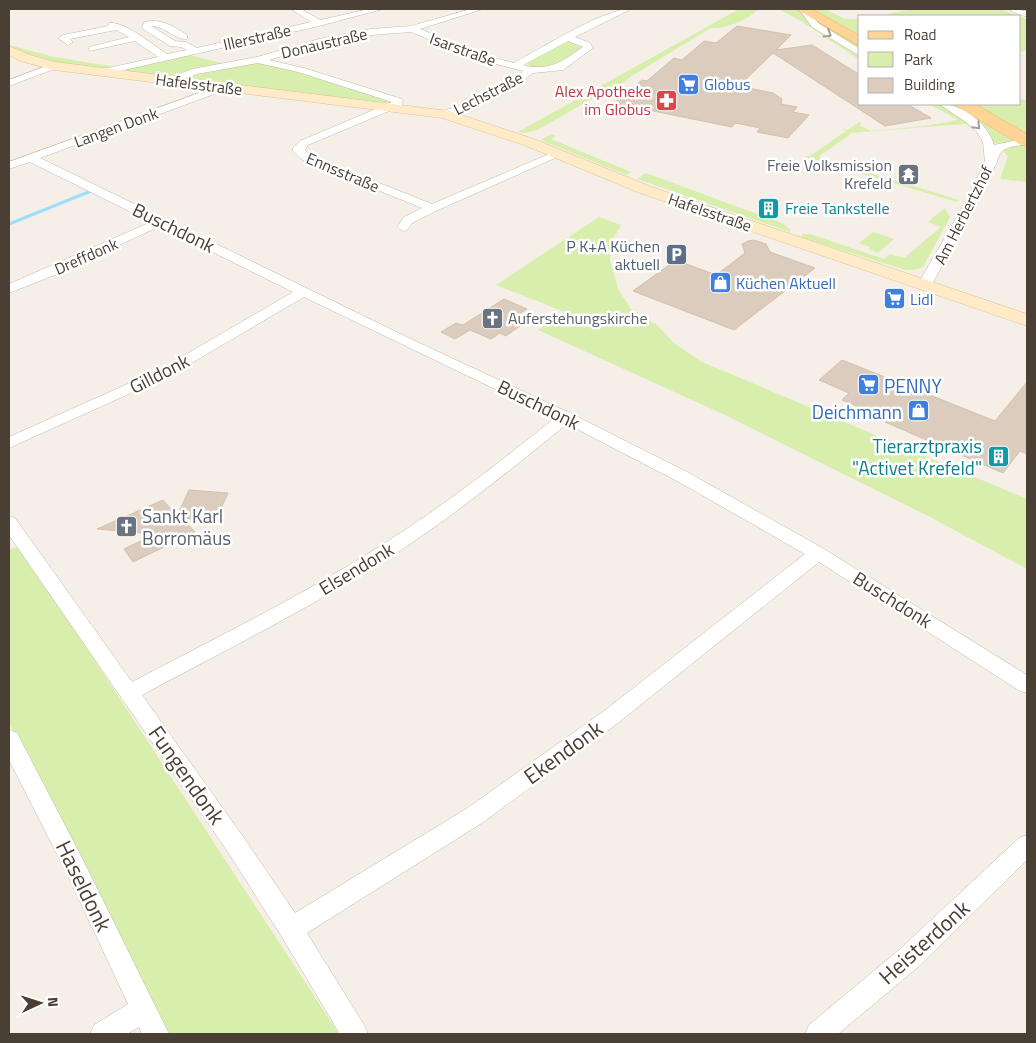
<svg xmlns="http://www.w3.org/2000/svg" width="1036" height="1043" viewBox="0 0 1036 1043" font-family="'Titillium Web',sans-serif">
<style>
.green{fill:#d8eeac}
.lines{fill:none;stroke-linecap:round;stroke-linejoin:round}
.stream{stroke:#9edff8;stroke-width:3}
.building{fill:#dbccbe;stroke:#d4c0ae}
.minor-casing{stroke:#c5b9ac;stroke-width:1}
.secondary-casing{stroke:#ddc194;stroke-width:1}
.primary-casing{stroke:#f0b05a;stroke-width:1}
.minor{fill:#fff;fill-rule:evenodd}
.secondary{fill:#ffebc8;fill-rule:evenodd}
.primary{fill:#ffd497;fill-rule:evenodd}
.oneway{stroke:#a49f9a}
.labels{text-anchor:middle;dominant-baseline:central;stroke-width:5;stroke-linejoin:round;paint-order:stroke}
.far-street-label{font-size:16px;fill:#4a3f35;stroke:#fff}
.far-shop-label{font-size:16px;fill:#366cbe;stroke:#fff;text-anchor:start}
.far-health-label{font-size:16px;fill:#be3a42;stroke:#fff;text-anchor:end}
.far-worship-label{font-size:16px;fill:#5b616d;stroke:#fff;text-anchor:end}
.far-culture-label{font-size:16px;fill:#0d838f;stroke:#fff;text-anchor:start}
.far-service-label{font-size:16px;fill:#4e5e75;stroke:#fff;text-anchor:end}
.street-label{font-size:19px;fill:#4a3f35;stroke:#fff}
.shop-label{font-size:19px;fill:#366cbe;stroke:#fff;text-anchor:start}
.culture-label{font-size:19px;fill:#0d838f;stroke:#fff;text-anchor:end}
.worship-label{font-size:19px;fill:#5b616d;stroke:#fff;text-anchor:start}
.near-street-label{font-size:22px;fill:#4a3f35;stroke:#fff}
</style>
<rect width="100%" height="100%" fill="#f5efe7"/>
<g class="green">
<path d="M739,9H762C755,10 752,16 745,19C735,24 722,29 711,28L630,77L612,92L606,91L537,130L524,133L518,132Z"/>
<polygon points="779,9 825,9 845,19 860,19 860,60 801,21"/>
<polygon points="913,9 999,9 1019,16 878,16"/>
<polygon points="1020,17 1027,19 1027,50 1020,52"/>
<path d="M566,40L584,47C572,59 545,74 528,65L527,62Z"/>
<polygon points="9,45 54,57 116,67 181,53 226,64 258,58 402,101 399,112 44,69 9,54"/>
<polygon points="1020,99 1027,100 1027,182 1000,179 1008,156 992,140 965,124 850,133 851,134 818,157 959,200 957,202 802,156 810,156 846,131 842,128 848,130 859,122 854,120 862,123 859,125 871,131 925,126 958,120 929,104 1020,104"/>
<polygon points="551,134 556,136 551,139 631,172 626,175 541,140"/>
<polygon points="646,173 784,224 790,230 790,232 637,179"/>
<polygon points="945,208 950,217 923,267 914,270 906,270 800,237 803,234 810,234 884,259 890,254 904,258 941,227 928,222"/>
<polygon points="599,217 621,225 612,241 610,261 619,291 632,310 658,326 674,343 700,361 1027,499 1027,569 930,517 725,415 538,330 565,312 496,285"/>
<polygon points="873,232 894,239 878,253 868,249 870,247 859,243"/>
<polygon points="20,546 339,1034 167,1034 9,723 9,550"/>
</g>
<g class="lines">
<polyline class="stream" points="9,224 91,191"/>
</g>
<g class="building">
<polygon points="737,26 791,35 776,50 812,45 860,75 860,104 907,104 931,118 885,126 773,53 739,86 773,93 782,99 781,104 797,107 793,112 809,115 788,138 757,132 760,128 735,123 732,127 614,103 642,80 647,81 674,58 682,60 704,41 716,43"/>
<polygon points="754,240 766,244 770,252 815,268 734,330 633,291 676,260 716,275 745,253 742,244 748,241"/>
<polygon points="504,299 527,309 508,321 520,326 506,336 500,333 491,339 470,330 455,339 441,332 456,323 463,325"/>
<polygon points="842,360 995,421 1027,382 1027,454 1020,451 1003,473 885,422 888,419 842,400 849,393 819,380"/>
<polygon points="189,490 228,493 216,520 182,518 195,532 133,562 124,549 155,534 97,529 163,500 177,516"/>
</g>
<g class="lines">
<defs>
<g id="minor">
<path d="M291,9H301L320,20L369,9H383L319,26L102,75L97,72L99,70L158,57L135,41L89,51V47L129,37L116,30L70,39L73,42L68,45L58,38L63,35L108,26L109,23C125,21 153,45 167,54L187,50L181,47L170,46L143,29L142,27L144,22C161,18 173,26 187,35V39C175,40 165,26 151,26L175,41L186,42L197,48L311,22Z"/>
<path d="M471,9H483L420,29L479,54L514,63C538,50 607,7 631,9L575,37L590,43L593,48L563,70L533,73L506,93L482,104L444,117L440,116L439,114L440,112C469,103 502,93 523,71L473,58L411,32L371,35L321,44L269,60L304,68L402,99L403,101L401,106L308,145L305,150L309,155L432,204L554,152L558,151L564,154L436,211L412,223L407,230L403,231L397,227L404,217L422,208L301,159L293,151V148L300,141L392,102L298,72L258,63L197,74L169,83L164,80L192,69L257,57L319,39L371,29L411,26ZM568,41L583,47C563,61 549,72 523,65Z"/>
<polygon points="799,9 807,9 818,23 860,49 860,56 812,27"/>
<polygon points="1010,9 1027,11 1027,17 1011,11"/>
<polygon points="54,63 59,66 57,68 9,86 9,80"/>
<path d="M224,84L229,87L228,89L40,158L413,340L572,414L689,473L824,549L1027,675V693L1020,691L819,562L618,723L482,823L307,933L364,1025L368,1034H340L282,937L228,852L9,535V516L15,518L132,682C219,636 308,593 391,539C448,503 502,460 555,418L304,297L171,375L9,448V437L161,369L293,292L160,226L55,275L9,293V284L151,222L30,162L9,169V162ZM567,424L677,481L805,554L604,711L466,809L295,913L244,838L142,695C230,648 320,603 404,548C461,510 514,467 567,424Z"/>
<path d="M939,104C961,103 988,123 994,145L1027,138V144C1013,147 1000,146 997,162L974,208L932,284L925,288L918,284L962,208L985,162L983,142L977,132L966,122Z"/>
<polygon points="9,730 17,733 83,860 169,1034 142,1034 139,1027 127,1034 90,1034 94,1025 128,1004 67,874 9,760"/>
<polygon points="1027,835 1027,860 917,968 838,1034 805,1034 809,1025 899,950 1019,838"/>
</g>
<polygon id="secondary" points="9,46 30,55 55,62 449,111 534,139 649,186 1027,314 1027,326 637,192 524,145 442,118 54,70 20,61 9,55"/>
<g id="primary">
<polygon points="796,9 812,9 860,36 860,46"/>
<polygon points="956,104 975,104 1027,134 1027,146 1021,145 958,107"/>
</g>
</defs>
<use href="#minor" class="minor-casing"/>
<use href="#secondary" class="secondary-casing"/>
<use href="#primary" class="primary-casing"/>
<use href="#minor" class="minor"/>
<use href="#secondary" class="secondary"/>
<use href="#primary" class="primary"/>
</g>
<defs><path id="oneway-chevron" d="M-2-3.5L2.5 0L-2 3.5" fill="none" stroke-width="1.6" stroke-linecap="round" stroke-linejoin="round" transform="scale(1.25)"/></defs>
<g class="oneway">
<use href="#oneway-chevron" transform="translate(828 34) rotate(32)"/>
<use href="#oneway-chevron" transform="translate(977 126) rotate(46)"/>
</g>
<defs>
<symbol id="supermarket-square" viewBox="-11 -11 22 22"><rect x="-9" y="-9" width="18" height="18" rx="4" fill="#3f7fe0" stroke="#fff"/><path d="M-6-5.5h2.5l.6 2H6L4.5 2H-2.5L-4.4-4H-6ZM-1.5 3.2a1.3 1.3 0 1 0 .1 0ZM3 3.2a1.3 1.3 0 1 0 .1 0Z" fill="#fff"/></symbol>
<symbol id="pharmacy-square" viewBox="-11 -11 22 22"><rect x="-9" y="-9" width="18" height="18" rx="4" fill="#e0444e" stroke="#fff"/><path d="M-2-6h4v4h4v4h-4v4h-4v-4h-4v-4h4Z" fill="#fff"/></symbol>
<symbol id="temple-square" viewBox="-11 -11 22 22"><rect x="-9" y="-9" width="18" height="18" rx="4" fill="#6b7280" stroke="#fff"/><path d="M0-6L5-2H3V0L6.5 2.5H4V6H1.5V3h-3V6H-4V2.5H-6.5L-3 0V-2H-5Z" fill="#fff"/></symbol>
<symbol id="building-square" viewBox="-11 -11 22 22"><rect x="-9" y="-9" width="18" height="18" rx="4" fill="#0f9aa8" stroke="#fff"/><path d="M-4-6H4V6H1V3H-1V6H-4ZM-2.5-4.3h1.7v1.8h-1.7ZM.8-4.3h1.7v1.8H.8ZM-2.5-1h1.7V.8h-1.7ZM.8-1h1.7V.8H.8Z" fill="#fff"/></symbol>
<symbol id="parking-square" viewBox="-11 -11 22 22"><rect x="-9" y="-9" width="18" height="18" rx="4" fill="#5c6f8a" stroke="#fff"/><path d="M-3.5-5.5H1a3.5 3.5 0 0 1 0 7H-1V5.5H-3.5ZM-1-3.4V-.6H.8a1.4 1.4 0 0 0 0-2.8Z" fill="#fff"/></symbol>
<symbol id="shop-square" viewBox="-11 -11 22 22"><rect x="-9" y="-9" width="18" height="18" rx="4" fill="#3f7fe0" stroke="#fff"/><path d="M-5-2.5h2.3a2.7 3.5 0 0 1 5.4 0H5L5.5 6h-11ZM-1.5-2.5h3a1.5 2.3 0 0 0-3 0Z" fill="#fff"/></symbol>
<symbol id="church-square" viewBox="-11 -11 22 22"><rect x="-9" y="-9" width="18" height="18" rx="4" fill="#6b7280" stroke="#fff"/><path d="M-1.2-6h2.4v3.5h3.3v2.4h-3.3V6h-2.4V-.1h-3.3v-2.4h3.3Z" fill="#fff"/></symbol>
</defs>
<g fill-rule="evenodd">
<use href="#supermarket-square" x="676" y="72" width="25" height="25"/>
<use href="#pharmacy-square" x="654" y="88" width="25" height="25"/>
<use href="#temple-square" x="896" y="162" width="25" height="25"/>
<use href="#building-square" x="756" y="196" width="25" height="25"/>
<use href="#parking-square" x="664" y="242" width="25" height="25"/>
<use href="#shop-square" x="708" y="270" width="25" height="25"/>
<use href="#supermarket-square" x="882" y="286" width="25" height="25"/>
<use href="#church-square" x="480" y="306" width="25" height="25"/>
<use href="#supermarket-square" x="856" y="372" width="25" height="25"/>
<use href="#shop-square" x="906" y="398" width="25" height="25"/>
<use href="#building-square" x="986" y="444" width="25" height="25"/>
<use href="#church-square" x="114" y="514" width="25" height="25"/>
</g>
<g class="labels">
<g class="far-street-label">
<text transform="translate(257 37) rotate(-13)">Illerstraße</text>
<text transform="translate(324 43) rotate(-13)">Donaustraße</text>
<text transform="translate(463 49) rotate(20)">Isarstraße</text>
<text transform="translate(199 84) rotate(7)">Hafelsstraße</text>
<text transform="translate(488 93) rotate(-27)">Lechstraße</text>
<text transform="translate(116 127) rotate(-20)">Langen Donk</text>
<text transform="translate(343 172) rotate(23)">Ennsstraße</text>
<text transform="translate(710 212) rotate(19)">Hafelsstraße</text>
<text transform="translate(963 215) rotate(-63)">Am Herbertzhof</text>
<text transform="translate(86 256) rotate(-24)">Dreffdonk</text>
</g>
<g class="far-shop-label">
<text x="704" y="84">Globus</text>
<text x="736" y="283">Küchen Aktuell</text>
<text x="910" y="299">Lidl</text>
</g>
<g class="far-health-label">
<text x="651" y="91">Alex Apotheke<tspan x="651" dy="18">im Globus</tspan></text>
</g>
<g class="far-worship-label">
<text x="892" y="165">Freie Volksmission<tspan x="892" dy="18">Krefeld</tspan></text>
<text x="508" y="318" text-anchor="start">Auferstehungskirche</text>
</g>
<g class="far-culture-label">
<text x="785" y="208">Freie Tankstelle</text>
</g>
<g class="far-service-label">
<text x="660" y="246">P K+A Küchen<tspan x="660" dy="18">aktuell</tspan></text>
</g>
<g class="street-label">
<text transform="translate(174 227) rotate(26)">Buschdonk</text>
<text transform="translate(159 373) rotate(-27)">Gilldonk</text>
<text transform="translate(539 404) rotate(26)">Buschdonk</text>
<text transform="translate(356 568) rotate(-31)">Elsendonk</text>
<text transform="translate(893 599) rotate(32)">Buschdonk</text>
</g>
<g class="shop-label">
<text x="884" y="385">PENNY</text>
<text x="902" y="411" text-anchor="end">Deichmann</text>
</g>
<g class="culture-label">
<text x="982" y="445">Tierarztpraxis<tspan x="982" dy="22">"Activet Krefeld"</tspan></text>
</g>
<g class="worship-label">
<text x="142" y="515">Sankt Karl<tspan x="142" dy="22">Borromäus</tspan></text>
</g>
<g class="near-street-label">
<text transform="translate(563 752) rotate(-36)">Ekendonk</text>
<text transform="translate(187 775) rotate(55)">Fungendonk</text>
<text transform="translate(84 886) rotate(64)">Haseldonk</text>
<text transform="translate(924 942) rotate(-42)">Heisterdonk</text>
</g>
</g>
<rect width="1036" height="1043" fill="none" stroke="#4a3f35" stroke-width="20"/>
<rect x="858" y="15" width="162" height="90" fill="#ffffff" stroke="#b7b2ae"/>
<rect x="868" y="31" width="25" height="8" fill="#ffd497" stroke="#b7b2ae"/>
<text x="904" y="40" font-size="15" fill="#4a3f35">Road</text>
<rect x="868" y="52" width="25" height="15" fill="#d8eeac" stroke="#b7b2ae"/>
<text x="904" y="65" font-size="15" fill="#4a3f35">Park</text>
<rect x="868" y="78" width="25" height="15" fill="#dbccbe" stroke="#b7b2ae"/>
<text x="904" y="90" font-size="15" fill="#4a3f35">Building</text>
<g transform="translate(40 1003) rotate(86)" stroke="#ffffff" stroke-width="4" paint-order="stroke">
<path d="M0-4L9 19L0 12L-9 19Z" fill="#4a3f35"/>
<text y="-8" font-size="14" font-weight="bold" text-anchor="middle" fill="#4a3f35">N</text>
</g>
</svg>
